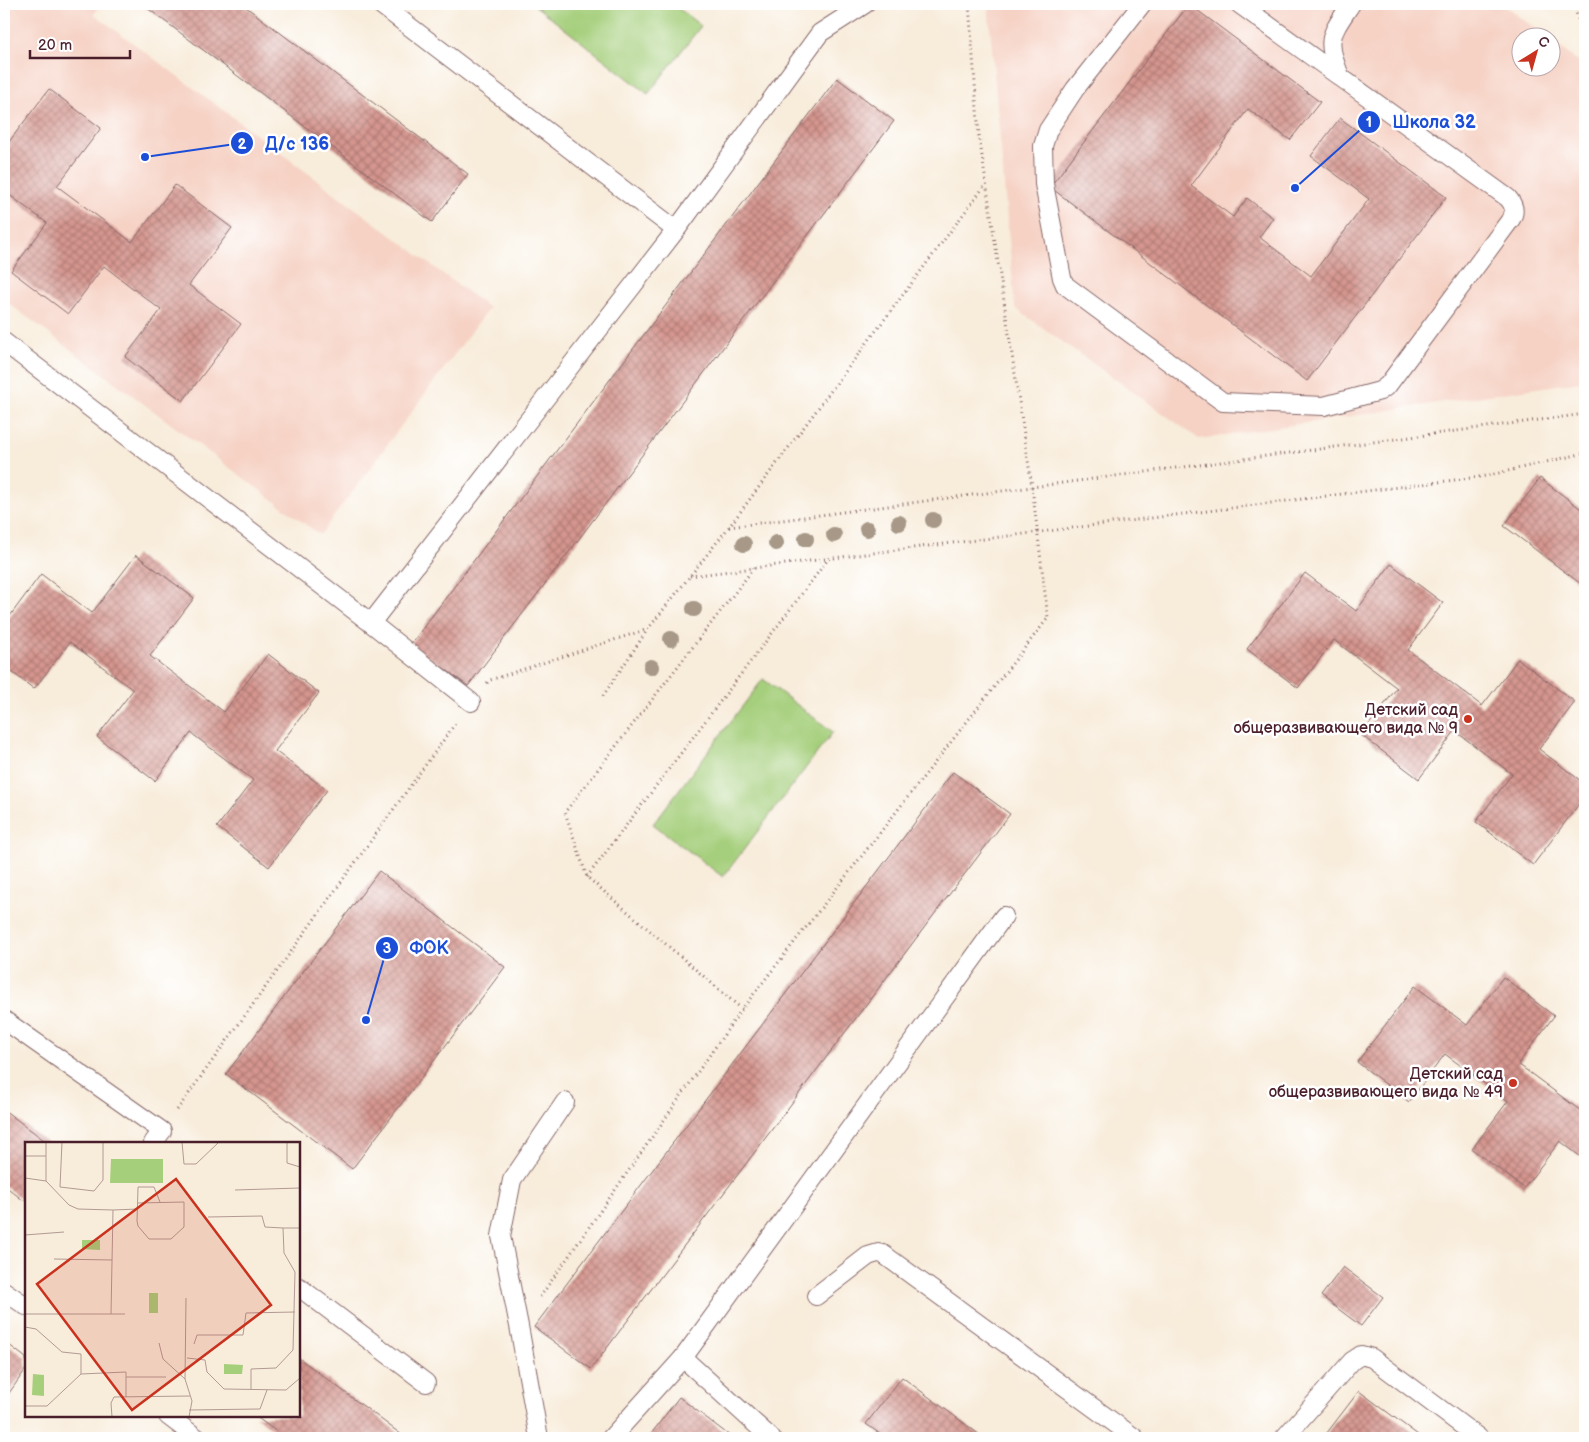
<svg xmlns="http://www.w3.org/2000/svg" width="1589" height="1442" viewBox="0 0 1589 1442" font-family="'Balsamiq Sans',sans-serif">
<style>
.built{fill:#f6d2c4}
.garden{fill:#a5cf7b;stroke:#787753}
.building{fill:url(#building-cross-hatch)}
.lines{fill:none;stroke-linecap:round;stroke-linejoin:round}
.service-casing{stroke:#876768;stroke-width:20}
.path{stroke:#876768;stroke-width:3;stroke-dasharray:1 4;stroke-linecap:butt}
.service{stroke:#fff;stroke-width:18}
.tree{fill:#a79887}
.poi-dot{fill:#c8321e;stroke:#fff;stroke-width:2}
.labels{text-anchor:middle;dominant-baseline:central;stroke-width:5;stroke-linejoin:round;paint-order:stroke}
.poi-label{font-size:16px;fill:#4a1f2b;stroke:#fff;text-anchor:end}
.inset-road{fill:none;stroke:#b29a94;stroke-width:1}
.view{fill:#c8321e;fill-opacity:0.15;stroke:#c8321e;stroke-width:2.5}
.inset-edge{fill:none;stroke:#4a1f2b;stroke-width:2.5}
.leader{fill:none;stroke:#1d4ed8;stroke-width:2}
.callout-dot{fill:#1d4ed8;stroke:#fff;stroke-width:2}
.mark-label{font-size:15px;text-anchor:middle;font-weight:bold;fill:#fff}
.callout-label{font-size:18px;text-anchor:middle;font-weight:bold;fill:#1d4ed8;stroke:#fff;stroke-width:5;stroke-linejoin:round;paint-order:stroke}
</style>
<defs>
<pattern id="building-cross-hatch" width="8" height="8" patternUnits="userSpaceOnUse" patternTransform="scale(1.25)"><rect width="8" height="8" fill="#d5968f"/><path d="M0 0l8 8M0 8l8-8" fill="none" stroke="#af7a75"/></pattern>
</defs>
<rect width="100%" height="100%" fill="#fff"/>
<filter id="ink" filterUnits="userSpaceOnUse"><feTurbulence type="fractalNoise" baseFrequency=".02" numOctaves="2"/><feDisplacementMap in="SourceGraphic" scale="10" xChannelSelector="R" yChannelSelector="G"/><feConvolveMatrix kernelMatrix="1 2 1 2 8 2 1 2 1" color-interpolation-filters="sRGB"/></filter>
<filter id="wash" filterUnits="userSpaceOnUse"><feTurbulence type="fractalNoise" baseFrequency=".0096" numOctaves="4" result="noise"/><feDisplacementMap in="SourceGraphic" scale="20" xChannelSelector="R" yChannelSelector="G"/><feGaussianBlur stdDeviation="1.12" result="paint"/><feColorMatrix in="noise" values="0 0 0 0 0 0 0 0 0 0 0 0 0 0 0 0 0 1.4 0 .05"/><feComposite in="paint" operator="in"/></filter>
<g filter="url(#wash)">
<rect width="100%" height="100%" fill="#f8ecda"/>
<g class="built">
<polygon points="4,4 102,4 94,14 489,308 320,535 4,300"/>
<polygon points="988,4 1502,4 1547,37 1522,38 1522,68 1552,68 1552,41 1585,67 1585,379 1583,381 1199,439 1015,308"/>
</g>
<g class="garden">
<polygon points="533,4 673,4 701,26 648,94"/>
<polygon points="763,679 833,732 723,877 653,824"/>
</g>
<g id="blocks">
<g class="building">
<polygon points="142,4 242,4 468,174 432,222"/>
<polygon points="1189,4 1320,102 1290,140 1248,109 1191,186 1233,217 1247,198 1273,218 1259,237 1311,276 1369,199 1311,156 1340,118 1446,197 1307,381 1050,187"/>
<polygon points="837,78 894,121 468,686 411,644"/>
<polygon points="49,89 101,128 57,186 132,242 175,185 232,228 189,285 241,324 183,401 125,357 161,310 104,266 68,314 11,271 47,223 4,191 4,146 5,147"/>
<polygon points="1540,478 1585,512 1585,587 1504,526"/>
<polygon points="136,555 194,598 150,656 224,712 268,654 319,693 275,751 327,790 269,867 217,827 253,780 191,733 155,781 97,737 133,690 70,642 34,689 4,666 4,624 41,574 92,613"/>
<polygon points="1391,564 1443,603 1408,650 1482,706 1518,659 1575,702 1539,749 1585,784 1585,796 1533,865 1476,822 1512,774 1455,731 1419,779 1361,735 1397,688 1334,640 1298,688 1247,649 1305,573 1356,611"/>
<polygon points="953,772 1010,814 591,1369 534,1327"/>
<polygon points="379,871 505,967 352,1169 226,1074"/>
<polygon points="1503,977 1554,1016 1518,1064 1585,1114 1585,1160 1560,1141 1524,1188 1472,1149 1508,1101 1445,1054 1409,1102 1357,1062 1415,986 1467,1025"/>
<polygon points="4,1110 48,1143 26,1143 26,1198 24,1201 4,1185"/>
<polygon points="1343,1267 1383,1297 1361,1326 1321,1296"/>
<polygon points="4,1341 26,1358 26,1369 4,1400"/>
<polygon points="299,1358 406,1438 285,1438 255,1416 299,1416"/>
<polygon points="902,1377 984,1438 886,1438 866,1424"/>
<polygon points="1359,1391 1422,1438 1323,1438"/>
<polygon points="679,1397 730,1436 728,1438 648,1438"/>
</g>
</g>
</g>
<g filter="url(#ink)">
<use href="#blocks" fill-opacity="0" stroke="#876768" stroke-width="1"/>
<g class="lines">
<defs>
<g id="service">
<polyline points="380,4 676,230"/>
<path d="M1142,4L1075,89L1048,130L1043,146L1044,184L1062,278L1065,285L1223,402L1324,406L1380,391L1388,385L1511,219C1516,211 1514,205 1508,198L1239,4"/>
<path d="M1340,76C1325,39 1330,36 1351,4"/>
<polyline points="4,342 371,623 471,702"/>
<polyline points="371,623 676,230 820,33 865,4"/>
<polyline points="4,1020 162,1131 153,1143"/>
<polyline points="299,1287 426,1383"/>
<polyline points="4,1291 26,1306"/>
<polyline points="816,1296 868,1256 878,1253 883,1254 1135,1438"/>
<polyline points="683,1358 771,1438"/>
<polyline points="168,1416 197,1438"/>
<polyline points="539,1438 519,1326 501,1236 512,1180 565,1102"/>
<polyline points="611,1438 683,1358 1004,916"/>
<polyline points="1284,1438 1352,1361 1361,1355 1372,1358 1479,1438"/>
</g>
</defs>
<use href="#service" class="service-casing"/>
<g class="path">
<polyline points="1574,4 1585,46"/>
<polyline points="729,527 1585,414"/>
<polyline points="690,576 1486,476 1585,453"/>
<polyline points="487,683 490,680 648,629"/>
<polyline points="603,696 648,629 729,527 986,184"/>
<polyline points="587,877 829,558"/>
<polyline points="742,1009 587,877 565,812 754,568"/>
<polyline points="177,1110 455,724"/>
<polyline points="540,1297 742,1009 1048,618 1032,487 979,136 969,4"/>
</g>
<use href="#service" class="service"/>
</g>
<g class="tree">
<circle cx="933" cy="520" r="8"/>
<circle cx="899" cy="523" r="8"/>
<circle cx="867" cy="529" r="8"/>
<circle cx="834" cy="535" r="8"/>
<circle cx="806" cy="539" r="8"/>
<circle cx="776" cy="543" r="8"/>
<circle cx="744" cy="544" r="8"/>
<circle cx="694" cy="609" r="8"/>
<circle cx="671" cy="639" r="8"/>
<circle cx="651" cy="667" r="8"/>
</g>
</g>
<g class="poi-dot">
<circle cx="1468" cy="719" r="5"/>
<circle cx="1513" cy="1083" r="5"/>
</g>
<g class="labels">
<g class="poi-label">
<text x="1458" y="710">Детский сад<tspan x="1458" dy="18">общеразвивающего вида № 9</tspan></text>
<text x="1503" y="1074">Детский сад<tspan x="1503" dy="18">общеразвивающего вида № 49</tspan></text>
</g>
</g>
<g transform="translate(25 1142)">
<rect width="275" height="275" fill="#f8ecda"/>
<path d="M86,17H138V41H85ZM57,98H75V108L57,107ZM124,151H133V171H124ZM199,222L218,223L217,232H199ZM8,232L19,233V254L7,253Z" fill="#a5cf7b"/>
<path class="inset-road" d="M21,0V39L44,63L53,67L88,68L86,172M37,0L35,45L69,49L78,38V0M157,0L159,22H171L194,0M262,0V21L275,25M0,14H21M0,36L21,39M210,48L275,46M113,61L159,60V85L146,97H124L113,84L112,79L113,46V45H129L135,60M88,68L113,67M183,75L237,74L240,85L258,86M0,93L39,90M29,117L87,118M161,156L160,237L167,259L164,275M0,172H100M0,185L11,187L37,210L56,212V232M134,201L138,217L160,237M169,202L172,193H218L221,171L270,170M162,216L180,218L182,230L199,247L261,248L275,236M226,247V227L251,226L268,208L270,130L259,111L258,86H275M101,255V235H141M0,264H22L56,232L101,230V235M164,268L235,267L242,248M87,275L86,261L89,255L165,254"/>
<path class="view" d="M151,37L246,163L107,268L12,142Z"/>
<rect width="275" height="275" class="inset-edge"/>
</g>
<path class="leader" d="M1295 188L1369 122M145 157L242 143M366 1020L387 948"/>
<g class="callout-dot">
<circle cx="1295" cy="188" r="5"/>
<circle cx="145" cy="157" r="5"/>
<circle cx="366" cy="1020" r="5"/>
<circle cx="1369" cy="122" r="12"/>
<circle cx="242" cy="143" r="12"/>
<circle cx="387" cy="948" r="12"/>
</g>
<g class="mark-label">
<text x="1369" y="127">1</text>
<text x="242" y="149">2</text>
<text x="387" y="953">3</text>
</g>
<g class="callout-label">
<text x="1434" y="128">Школа 32</text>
<text x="297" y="150">Д/с 136</text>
<text x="429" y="954">ФОК</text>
</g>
<rect width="1589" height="1442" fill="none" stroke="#fff" stroke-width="20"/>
<g transform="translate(1536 52) rotate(37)"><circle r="24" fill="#ffffff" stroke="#b7a5aa"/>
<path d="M0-4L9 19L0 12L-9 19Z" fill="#c8321e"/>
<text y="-8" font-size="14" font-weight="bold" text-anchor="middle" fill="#4a1f2b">С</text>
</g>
<path d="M30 50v8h100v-8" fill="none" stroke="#4a1f2b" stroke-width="2.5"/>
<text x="38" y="50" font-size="15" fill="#4a1f2b" stroke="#ffffff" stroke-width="4" paint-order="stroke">20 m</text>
</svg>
